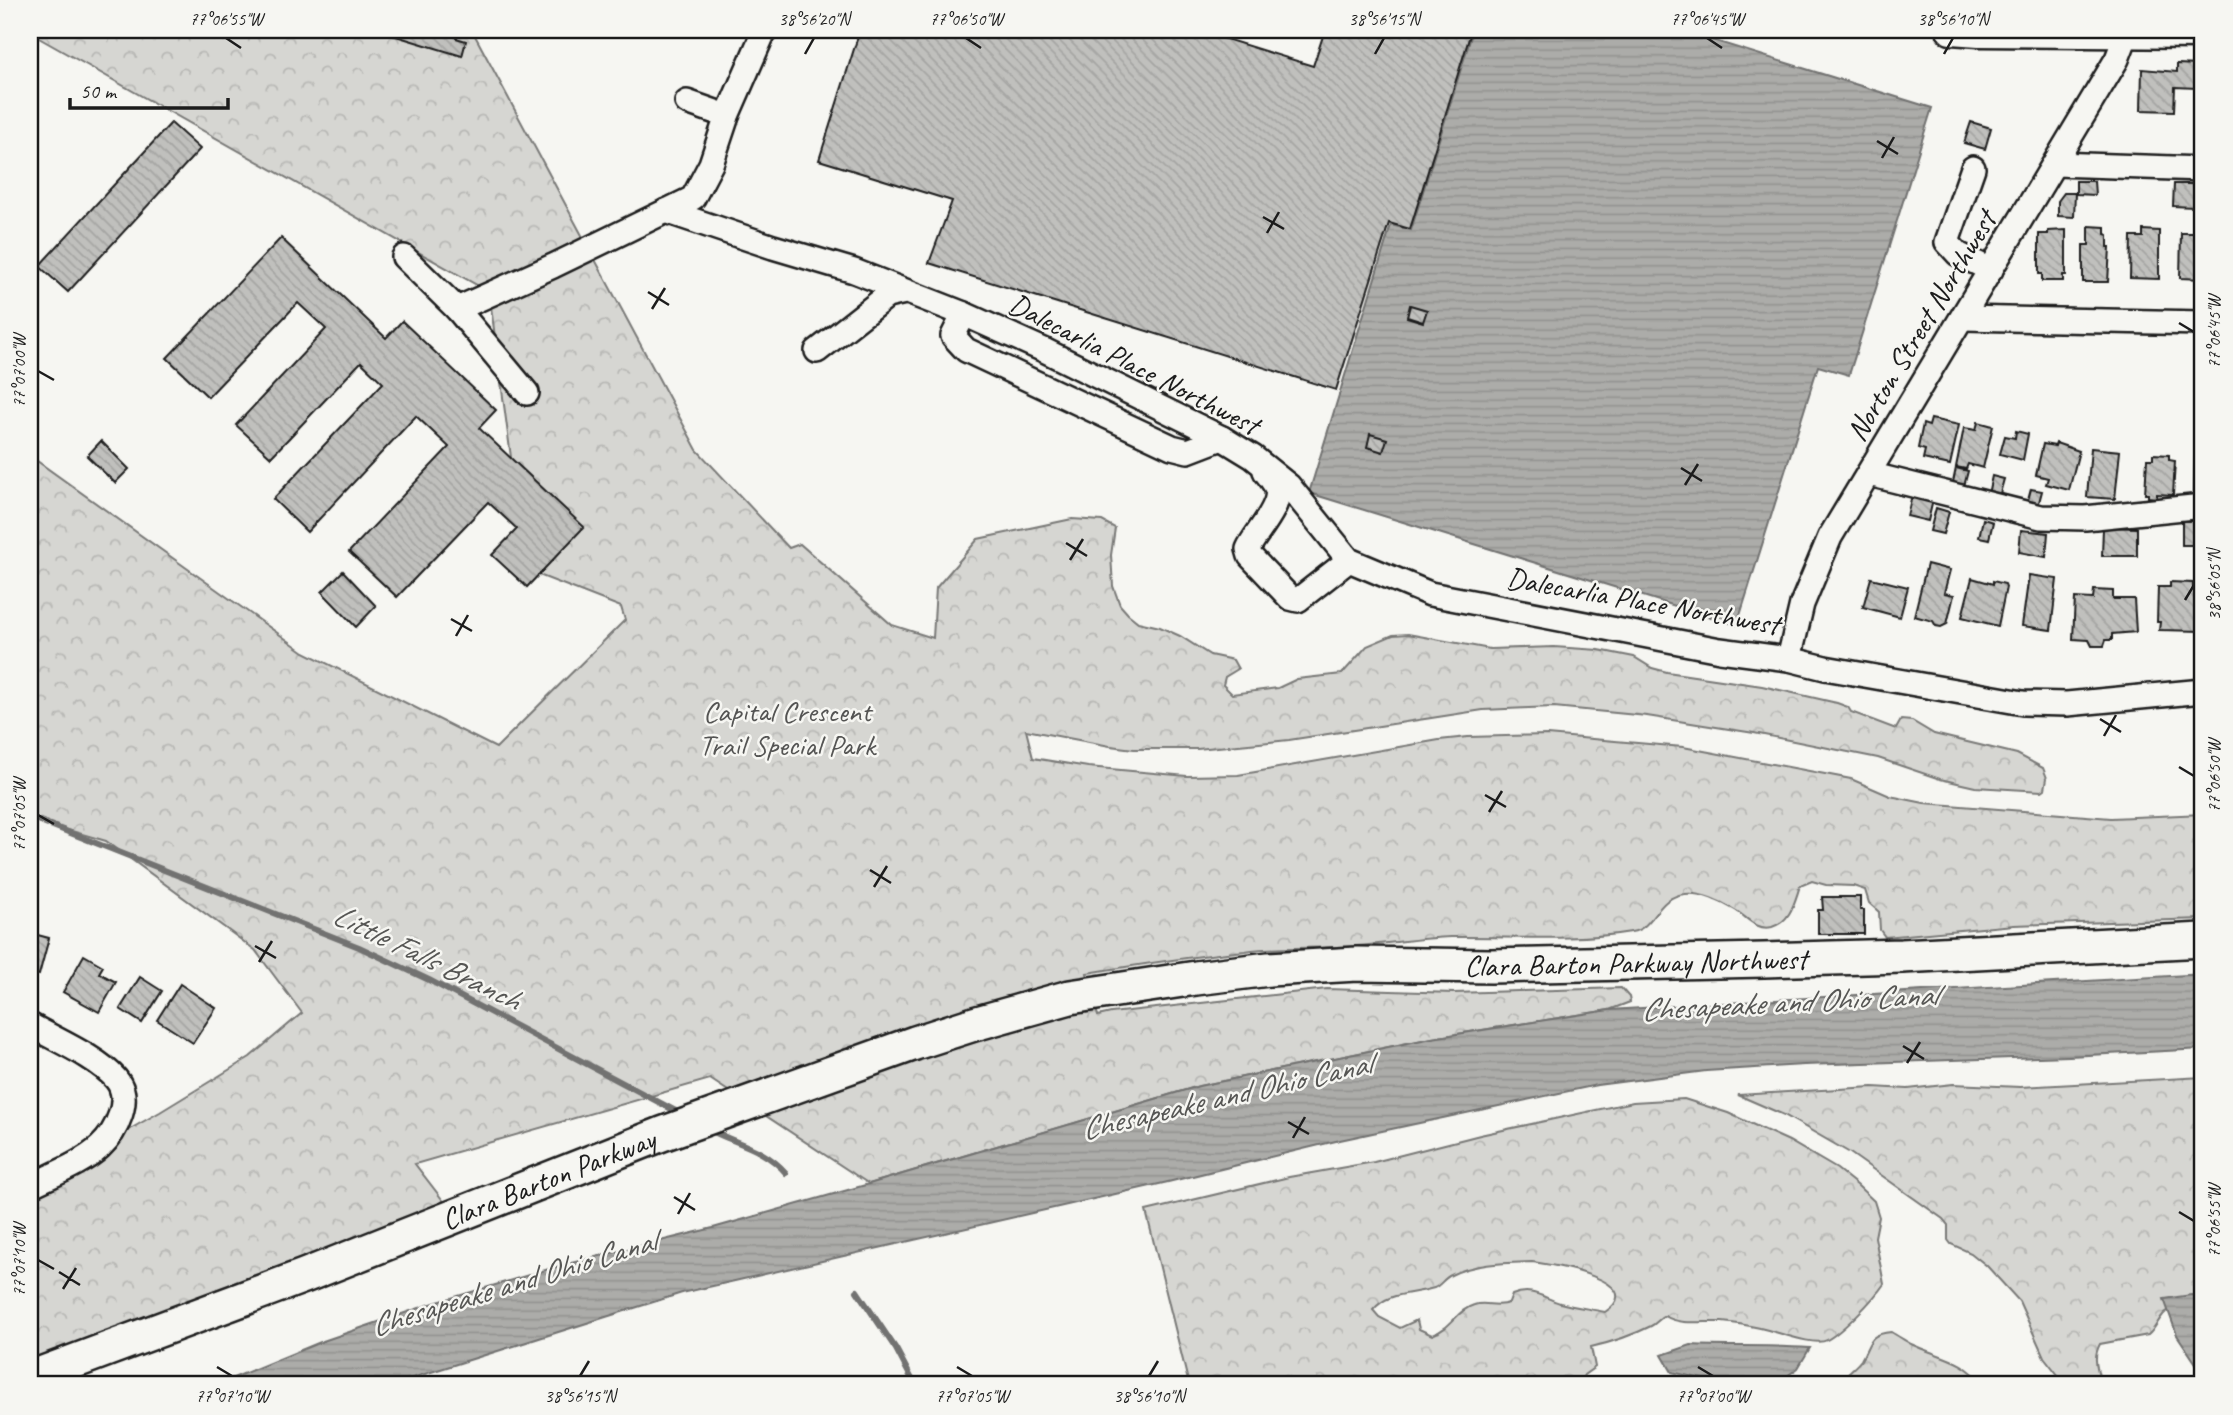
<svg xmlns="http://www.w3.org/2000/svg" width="2233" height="1415" viewBox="0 0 2233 1415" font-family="Caveat,sans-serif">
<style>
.forest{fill:url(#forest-crowns);stroke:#797977;stroke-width:2;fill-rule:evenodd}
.water{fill:url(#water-rules);stroke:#727271;stroke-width:2}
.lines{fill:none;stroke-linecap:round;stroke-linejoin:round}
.stream{stroke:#727271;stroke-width:6}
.building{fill:url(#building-back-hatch);stroke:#1c1c1c;stroke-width:2}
.minor-casing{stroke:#1c1c1c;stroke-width:28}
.major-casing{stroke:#1c1c1c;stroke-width:33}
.highway-casing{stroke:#1c1c1c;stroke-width:38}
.minor{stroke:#f6f6f2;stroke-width:23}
.major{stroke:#f6f6f2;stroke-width:28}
.highway{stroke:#f6f6f2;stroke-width:33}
.ticks{fill:none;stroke:#1c1c1c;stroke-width:2.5}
.labels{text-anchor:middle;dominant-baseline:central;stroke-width:5;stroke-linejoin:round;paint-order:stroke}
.street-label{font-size:30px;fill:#1c1c1c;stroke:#f6f6f2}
.park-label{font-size:30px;fill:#545453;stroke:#f6f6f2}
.water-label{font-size:32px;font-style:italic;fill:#565654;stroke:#f6f6f2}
.neatline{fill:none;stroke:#1c1c1c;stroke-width:2.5}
.ticks-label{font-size:18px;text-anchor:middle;fill:#1c1c1c}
</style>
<defs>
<pattern id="forest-crowns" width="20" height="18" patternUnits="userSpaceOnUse" patternTransform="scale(1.75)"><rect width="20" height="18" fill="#d6d6d2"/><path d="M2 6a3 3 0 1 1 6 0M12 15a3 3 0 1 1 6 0" fill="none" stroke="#b7b7b4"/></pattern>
<pattern id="water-rules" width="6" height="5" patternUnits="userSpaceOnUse" patternTransform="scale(1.75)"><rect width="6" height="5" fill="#acaca9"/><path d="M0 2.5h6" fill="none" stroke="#939391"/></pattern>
<pattern id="building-back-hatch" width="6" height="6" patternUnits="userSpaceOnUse" patternTransform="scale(1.75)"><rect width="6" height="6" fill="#c0c0bd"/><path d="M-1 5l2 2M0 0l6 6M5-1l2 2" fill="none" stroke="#a4a4a2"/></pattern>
</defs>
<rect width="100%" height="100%" fill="#f6f6f2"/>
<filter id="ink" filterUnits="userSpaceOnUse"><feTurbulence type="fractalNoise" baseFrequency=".0143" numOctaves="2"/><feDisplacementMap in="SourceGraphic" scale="14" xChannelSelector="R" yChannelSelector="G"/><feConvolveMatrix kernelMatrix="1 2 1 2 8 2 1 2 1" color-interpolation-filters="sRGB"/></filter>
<g filter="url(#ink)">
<g class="forest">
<path d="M30,30H472L697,450L789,548L800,544L892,625L933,638L936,588L978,539L1072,519L1102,521L1115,528L1111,555L1113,586L1120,605L1128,614L1138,622L1160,627L1180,636L1210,655L1233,660L1238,669L1225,677L1223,685L1232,694L1278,688L1297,679L1342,674L1367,646L1393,635L1408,634L1490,649L1554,647L1599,650L1634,657L1652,668L1667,672L1762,686L1837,703L1848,707L1851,712L1896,729L1901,720L1912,721L1934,734L2017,754L2043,768L2047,778L2045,789L2042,791L1975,787L1940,779L1878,758L1754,733L1647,716L1554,707L1483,710L1289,740L1197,749H1134L1110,746L1026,730L1033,758L1088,767L1187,776L1238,775L1439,740L1468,737L1547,735L1683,747L1851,779L1890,796L1924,803L2111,818L2203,814V919L2014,925L1885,937L1880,930L1879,912L1869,903L1865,890L1853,886L1826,885L1812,881L1800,886C1794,903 1791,921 1772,927C1756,931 1747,917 1735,910C1722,902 1701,892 1685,894C1655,897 1656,928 1631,932C1571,942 1511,936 1451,937C1419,938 1388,944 1356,946C1319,949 1281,946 1245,951C1192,956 1139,965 1087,973L1098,1016L1111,1013L1327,989L1454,993L1621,988L1629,997L1630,1002L1609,1010L1432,1038L1199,1086L869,1184L710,1079L415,1164L455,1216L30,1378V1186L160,1112L250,1057L302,1013L255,950L106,841L30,819V456L304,652L496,748L625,620L621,607L526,570L489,292L30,33Z"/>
<path d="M2203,1077V1310C2191,1309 2171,1304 2163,1315C2157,1322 2155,1329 2148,1335L2100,1344C2084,1373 2124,1385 2066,1385L2044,1357L2019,1301L1987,1266L1971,1253L1951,1244L1948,1240V1225L1943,1219L1850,1153L1784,1115L1738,1095L1873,1087L1908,1089L1953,1084L2020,1087Z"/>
<path d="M1684,1099L1728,1113L1789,1141L1837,1169L1857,1185L1874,1201L1879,1217L1875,1237L1884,1284C1873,1300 1843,1331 1827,1340C1814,1347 1776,1331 1760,1328C1747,1325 1735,1323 1722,1322C1703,1321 1681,1326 1665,1316C1658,1319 1657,1323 1651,1326C1631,1336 1613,1342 1591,1347L1595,1367L1584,1375L1581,1381L1590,1385H1189L1146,1211L1289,1177L1374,1162L1480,1135L1633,1102ZM1532,1262C1549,1264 1652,1281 1605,1312C1591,1309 1574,1307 1560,1303C1542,1297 1532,1287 1512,1295L1509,1303C1495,1308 1486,1301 1474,1305C1457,1310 1452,1328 1432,1335L1419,1329L1417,1320L1400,1328L1379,1317L1373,1310C1389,1291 1412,1295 1434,1288C1440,1286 1444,1278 1451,1275C1476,1263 1505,1263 1532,1262Z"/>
<path d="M1891,1332C1898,1336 1904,1340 1911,1344C1935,1356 1968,1360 1982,1385H1848L1842,1381C1847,1372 1855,1368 1861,1360C1871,1343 1868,1334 1891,1332Z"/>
</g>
<g class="water">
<polygon points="1473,30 1680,30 1932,108 1849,375 1818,366 1737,625 1309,493 1391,225 1411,230"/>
<polygon points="2203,974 2203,1049 2069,1056 1804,1065 1706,1071 1597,1085 1340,1140 1168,1182 682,1293 390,1385 216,1385 323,1341 431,1304 559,1266 713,1228 869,1184 1199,1086 1432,1038 1609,1010"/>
<polygon points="2191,1295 2203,1297 2203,1374 2177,1335 2164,1299"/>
<path d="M1691,1345C1731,1347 1770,1345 1810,1348L1798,1368L1775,1385H1740L1738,1381H1711L1672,1372L1662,1355Z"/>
</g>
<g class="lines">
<g class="stream">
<polyline points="30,817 359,947 429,980 683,1115"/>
<path d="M708,1129C736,1144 765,1148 786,1173"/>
<polyline points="857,1291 896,1349 915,1385"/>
</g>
</g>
<g class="building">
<polygon points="376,30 459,30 456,38 466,41 462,56"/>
<polygon points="860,30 1197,30 1313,66 1325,30 1455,30 1470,35 1410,229 1389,223 1336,390 929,263 952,201 819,160"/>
<polygon points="2177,64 2198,65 2197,88 2175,87 2174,111 2141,110 2142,69 2177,72"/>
<polygon points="1971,122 1991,128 1985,149 1964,143"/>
<polygon points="171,123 200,149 68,292 39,266"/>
<polygon points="2076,181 2094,181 2095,195 2076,194"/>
<polygon points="2174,184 2194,184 2194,207 2173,206"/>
<polygon points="2064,193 2075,193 2074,217 2058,216 2058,201"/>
<polygon points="2089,226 2105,227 2105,234 2108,235 2108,247 2110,247 2108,282 2083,282 2083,245 2089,245"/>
<polygon points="2066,230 2066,275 2063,275 2063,281 2042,281 2042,274 2039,274 2039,234 2048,234 2048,231"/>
<polygon points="2143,230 2159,231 2159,279 2130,278 2131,237 2143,237"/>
<polygon points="2181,233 2203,233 2203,279 2180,278"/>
<polygon points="281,238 386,338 402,321 496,410 479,428 584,527 527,587 492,555 517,529 488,502 397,597 349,552 449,447 416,416 307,532 273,499 383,383 361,362 271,457 236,425 326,329 298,303 208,397 167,358"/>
<polygon points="1410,305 1427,310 1423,322 1407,317"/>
<polygon points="2196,378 2203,378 2203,407 2194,406"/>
<polygon points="1931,419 1959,425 1950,465 1923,459 1925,450 1918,448 1923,424 1929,426"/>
<polygon points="1978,422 1993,426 1983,468 1968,464 1966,469 1956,467 1964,428 1976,430"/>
<polygon points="2016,431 2028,434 2023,460 2000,454 2005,436 2015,438"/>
<polygon points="1370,434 1387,439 1383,452 1367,447"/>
<polygon points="101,441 129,469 115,483 87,456"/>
<polygon points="2056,443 2079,451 2069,490 2046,484 2048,478 2036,475 2043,444 2055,446"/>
<polygon points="2091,448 2120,451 2115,499 2087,497"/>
<polygon points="2153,454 2169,455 2169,460 2175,461 2173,495 2157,494 2157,498 2148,497 2148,494 2145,494 2147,459 2153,459"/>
<polygon points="2195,456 2203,457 2203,492 2194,491"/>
<polygon points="1956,468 1968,471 1963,490 1952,487"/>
<polygon points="1992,476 2004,479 1999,497 1988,494"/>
<polygon points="2031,489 2042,491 2038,506 2027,504"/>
<polygon points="1912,495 1933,500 1928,521 1907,516"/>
<polygon points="1936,508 1949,512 1943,534 1930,531"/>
<polygon points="1983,519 1993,522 1989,539 1979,537"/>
<polygon points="2182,521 2203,521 2203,549 2203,545 2182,545"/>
<polygon points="2103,527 2137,528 2137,556 2102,556"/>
<polygon points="2021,530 2048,533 2046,557 2019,552"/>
<polygon points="1927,564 1950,570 1944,593 1954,595 1947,624 1941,627 1936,626 1933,621 1914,616"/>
<polygon points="343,571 376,606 356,627 322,592"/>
<polygon points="2029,575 2057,579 2051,630 2022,626"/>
<polygon points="1871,578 1908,587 1900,617 1863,607"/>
<polygon points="1972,578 1993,584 1993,581 2005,584 2006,587 1998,626 1962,617"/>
<polygon points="2170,582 2193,583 2193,588 2203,588 2202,631 2159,630 2160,622 2157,622 2158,587 2170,587"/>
<polygon points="2094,590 2113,591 2113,599 2134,599 2136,632 2112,634 2112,640 2106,640 2104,646 2092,646 2089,640 2073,639 2075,598 2093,599"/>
<polygon points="1822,897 1860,897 1860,910 1864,910 1864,934 1818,934 1818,910 1823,910"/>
<polygon points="30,933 49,938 39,975 30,972"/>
<polygon points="84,955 103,966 99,973 116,982 99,1012 63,992"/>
<polygon points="140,977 162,991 142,1023 120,1009"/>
<polygon points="180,984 216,1008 193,1043 157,1020"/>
</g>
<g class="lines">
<defs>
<g id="minor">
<polyline points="687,102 727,116"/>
<polyline points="2055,164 2203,169"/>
<polyline points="1973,168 1947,242 1958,254 1991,270"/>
<polyline points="666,211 773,247 854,271 964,314 1046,351 1222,438 1253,457 1289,486 1349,560 1430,594 1720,650 1789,659 1825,668 2023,703 2067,704 2203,691"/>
<polyline points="404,257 457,309 527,393"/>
<polyline points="457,309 553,266 693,198 711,164 727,116 762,36 767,30"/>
<polyline points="964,314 953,336 966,350 1172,447 1188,451 1222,438"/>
<polyline points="1963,318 2203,323"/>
<polyline points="817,351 887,296 905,292"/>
<path d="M1265,471C1269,477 1275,483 1277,490C1281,508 1255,533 1248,549L1250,556L1290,598L1298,600L1349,560"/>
<polyline points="1869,474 2041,517 2085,518 2203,506"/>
<polyline points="1789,659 1802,604 1830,537 2117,59 2127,33"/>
<path d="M30,1025C56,1040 97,1057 116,1079C133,1099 116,1132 100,1147C83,1163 52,1175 30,1186"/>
</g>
<polyline id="major" points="1951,30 1979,32 2203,34"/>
<g id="highway">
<path id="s1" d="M30,1378L304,1276L662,1134L915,1043L974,1024L1070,997L1196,978L1269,969L1357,964L1491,966L1764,960L1902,956L2203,940"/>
</g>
</defs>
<use href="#minor" class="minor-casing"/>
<use href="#major" class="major-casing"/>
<use href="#highway" class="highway-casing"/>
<use href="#minor" class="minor"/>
<use href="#major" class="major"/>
<use href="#highway" class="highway"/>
</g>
</g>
<path class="ticks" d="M226,38L241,48M966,38L981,48M1707,38L1722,48M805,54L814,38M1375,54L1384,38M1944,54L1953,38M1877,141L1898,154M1882,158L1894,137M1263,217L1284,229M1267,233L1279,212M648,292L669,305M652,309L665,288M2179,323L2194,332M38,371L54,380M1681,468L1702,481M1685,485L1698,464M1066,543L1087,556M1070,560L1083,539M2185,600L2194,585M451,619L472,631M456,636L468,615M2100,719L2121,732M2104,736L2116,715M2179,767L2194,776M1485,795L1506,807M1489,812L1502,791M38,815L54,824M870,870L891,883M874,887L887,866M255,946L276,958M259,962L272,941M1903,1046L1924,1059M1907,1063L1920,1042M1288,1122L1309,1134M1293,1138L1305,1117M674,1197L695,1210M2179,1212L2194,1221M678,1214L690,1193M38,1260L54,1269M59,1272L80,1285M63,1289L76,1268M217,1367L232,1376M957,1367L972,1376M1698,1367L1713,1376M580,1376L589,1361M1149,1376L1158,1361"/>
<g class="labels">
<g class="street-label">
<text transform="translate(1921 326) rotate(-59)">Norton Street Northwest</text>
<text transform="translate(1134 364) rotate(27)">Dalecarlia Place Northwest</text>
<text transform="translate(1643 601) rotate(10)">Dalecarlia Place Northwest</text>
<text stroke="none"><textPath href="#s1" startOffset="1676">Clara Barton Parkway Northwest</textPath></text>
<text stroke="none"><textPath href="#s1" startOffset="555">Clara Barton Parkway</textPath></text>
</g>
<g class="park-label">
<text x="787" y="711">Capital Crescent<tspan x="787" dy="34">Trail Special Park</tspan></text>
</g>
<g class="water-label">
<text transform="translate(427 957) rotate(26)">Little Falls Branch</text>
<text transform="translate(1789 1002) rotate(-3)">Chesapeake and Ohio Canal</text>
<text transform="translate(1226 1096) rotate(-13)">Chesapeake and Ohio Canal</text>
<text transform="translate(513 1283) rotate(-17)">Chesapeake and Ohio Canal</text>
</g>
</g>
<rect width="2233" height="1415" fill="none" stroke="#f6f6f2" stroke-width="77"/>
<path d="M70 98v10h158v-10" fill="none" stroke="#1c1c1c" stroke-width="3.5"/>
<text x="80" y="98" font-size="21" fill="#1c1c1c" stroke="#f6f6f2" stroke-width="5" paint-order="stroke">50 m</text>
<rect x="38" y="38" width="2156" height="1338" class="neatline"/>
<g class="ticks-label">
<text x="226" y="25">77°06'55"W</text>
<text x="814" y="25">38°56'20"N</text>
<text x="966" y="25">77°06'50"W</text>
<text x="1384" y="25">38°56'15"N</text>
<text x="1707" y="25">77°06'45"W</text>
<text x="1953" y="25">38°56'10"N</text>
<text transform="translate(2214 332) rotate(-90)" y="6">77°06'45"W</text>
<text transform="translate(19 371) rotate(-90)" y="6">77°07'00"W</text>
<text transform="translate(2214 585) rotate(-90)" y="6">38°56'05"N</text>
<text transform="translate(2214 776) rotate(-90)" y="6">77°06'50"W</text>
<text transform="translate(19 815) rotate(-90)" y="6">77°07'05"W</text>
<text transform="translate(2214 1221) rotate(-90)" y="6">77°06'55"W</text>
<text transform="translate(19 1260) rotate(-90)" y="6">77°07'10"W</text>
<text x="232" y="1402">77°07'10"W</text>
<text x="580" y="1402">38°56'15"N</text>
<text x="972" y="1402">77°07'05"W</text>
<text x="1149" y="1402">38°56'10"N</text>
<text x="1713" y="1402">77°07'00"W</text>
</g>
</svg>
